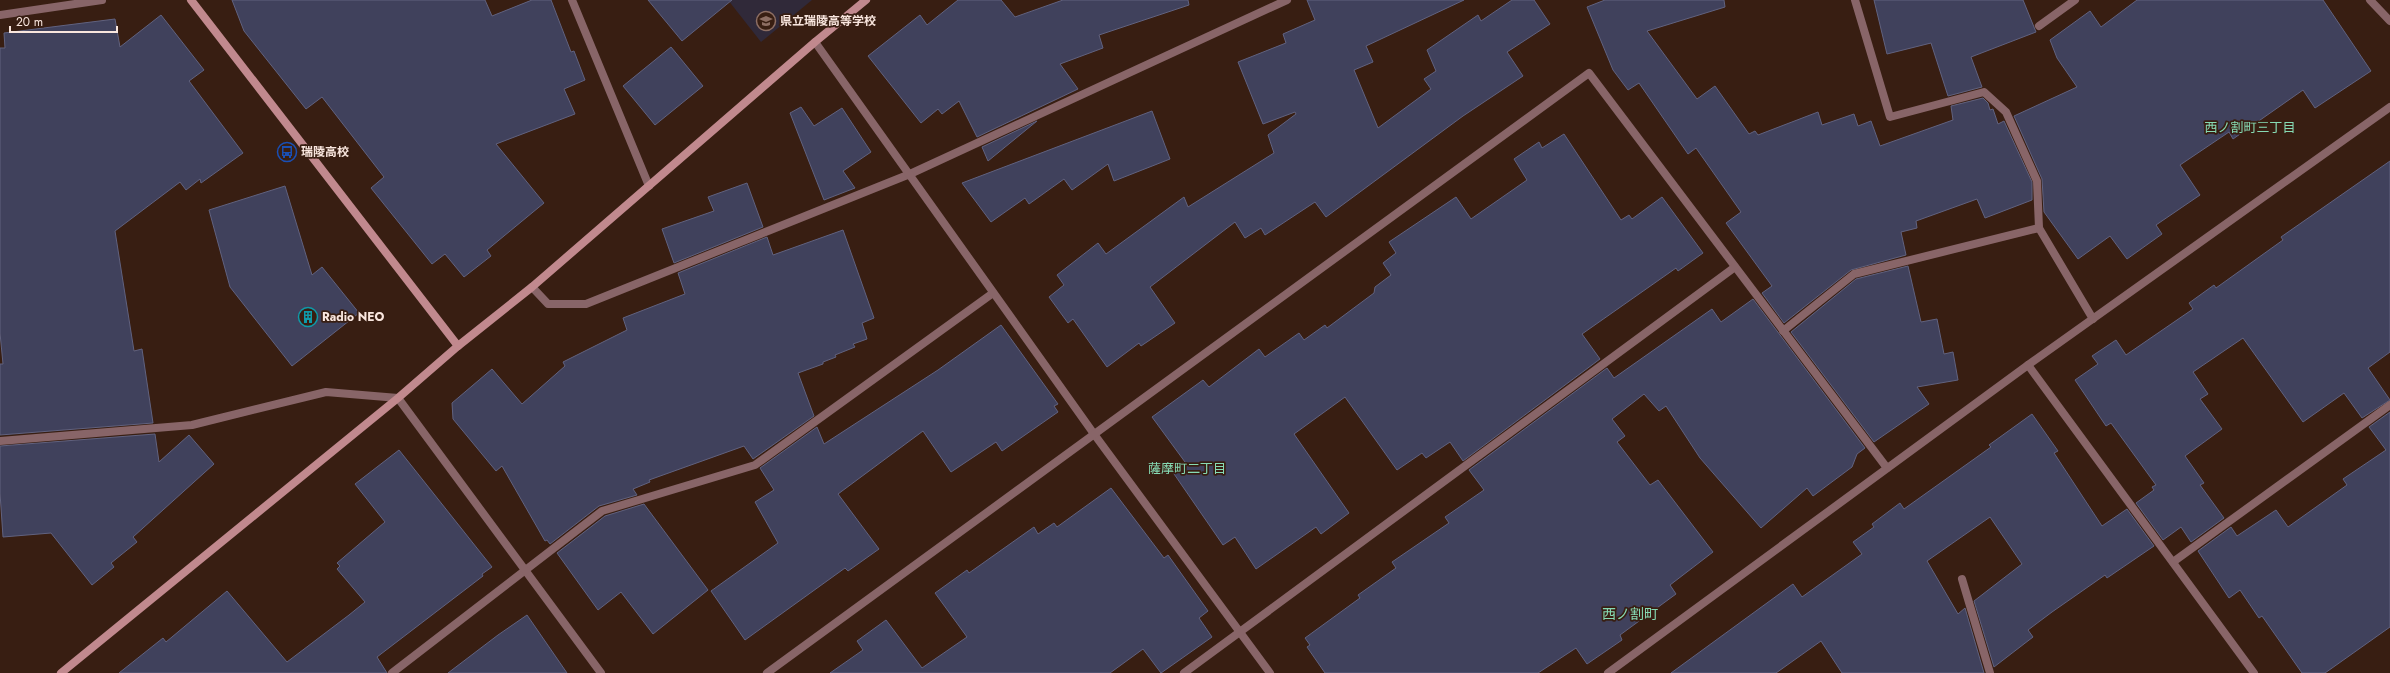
<svg xmlns="http://www.w3.org/2000/svg" width="2390" height="673" viewBox="0 0 2390 673" font-family="Jost,'Noto Sans JP',sans-serif">
<style>
.education{fill:#302939}
.building{fill:#40415c;stroke:#61627f}
.lines{fill:none;stroke-linecap:round;stroke-linejoin:round}
.lane{stroke:#886568;stroke-width:8}
.street{stroke:#886568;stroke-width:8}
.secondary{stroke:#c1898e;stroke-width:8}
.labels{text-anchor:middle;dominant-baseline:central;stroke-width:3.5;stroke-linejoin:round;paint-order:stroke}
.poi-label{font-size:12px;font-weight:bold;fill:#f9e6de;stroke:#381e12;text-anchor:start}
.neighbourhood-label{font-size:13px;fill:#87dbb4;stroke:#381e12}
.quarter-label{font-size:14px;fill:#87dbb4;stroke:#381e12}
</style>
<rect width="100%" height="100%" fill="#381e12"/>
<polygon class="education" points="728,0 812,0 761,42"/>
<g class="building">
<polygon points="232,0 485,0 492,16 532,0 551,0 571,52 574,51 585,80 564,89 575,114 496,144 544,203 487,250 491,256 464,277 445,254 432,264 371,188 384,177 322,97 306,109 244,31"/>
<polygon points="648,0 732,0 682,41"/>
<polygon points="958,0 1001,0 1015,17 1063,0 1188,0 1189,5 1099,35 1103,48 1060,64 1078,89 977,137 959,101 942,114 938,109 921,123 868,56 920,15 927,25"/>
<polygon points="1307,0 1464,0 1366,46 1373,62 1354,70 1378,128 1431,89 1424,79 1436,71 1427,50 1478,15 1481,21 1512,0 1534,0 1550,24 1507,52 1523,76 1463,116 1326,217 1315,202 1265,235 1261,228 1245,238 1235,222 1150,287 1175,323 1141,346 1139,343 1107,367 1073,319 1068,323 1049,297 1064,285 1057,275 1098,243 1106,254 1184,197 1188,207 1274,153 1268,135 1296,114 1295,112 1263,124 1238,62 1286,43 1283,34 1315,20"/>
<polygon points="1605,0 1724,0 1725,7 1647,31 1697,99 1715,86 1749,134 1755,131 1758,135 1818,112 1822,125 1854,114 1858,126 1871,121 1880,146 1953,120 1951,106 1983,98 1988,103 1990,110 1993,109 1998,124 2004,121 2032,182 2032,200 1985,218 1977,199 1916,221 1917,228 1901,232 1906,255 1851,270 1784,323 1762,293 1772,286 1726,223 1741,212 1696,148 1688,154 1639,83 1628,90 1613,70 1587,7"/>
<polygon points="1874,0 2023,0 2036,32 1971,57 1982,87 1948,96 1931,43 1887,54"/>
<polygon points="2137,0 2323,0 2371,71 2315,108 2303,90 2233,139 2229,132 2180,165 2200,195 2156,225 2162,234 2127,259 2110,236 2078,259 2044,212 2042,179 2014,116 2077,87 2057,58 2050,40 2090,11 2101,27"/>
<polygon points="161,15 204,70 189,81 243,153 201,183 200,179 186,190 180,182 115,231 134,351 142,349 153,423 0,435 0,364 3,364 0,333 0,48 5,48 4,33 115,19 120,47"/>
<polygon points="671,47 703,86 655,125 623,86"/>
<polygon points="801,107 814,126 842,108 871,152 843,171 855,188 824,200 790,113"/>
<polygon points="1152,111 1170,159 1114,181 1108,164 1072,190 1064,179 1029,204 1025,198 991,222 962,183"/>
<polygon points="1037,121 988,161 982,147"/>
<polygon points="1564,134 1621,220 1629,215 1632,219 1662,197 1703,253 1678,271 1676,268 1582,334 1600,359 1463,461 1450,442 1426,458 1422,453 1397,470 1345,397 1294,434 1349,513 1321,534 1316,527 1256,569 1235,537 1223,545 1172,471 1185,462 1152,417 1203,380 1209,387 1259,349 1265,357 1299,333 1304,340 1325,325 1327,328 1374,293 1375,287 1391,275 1383,263 1396,253 1389,242 1456,197 1471,219 1527,180 1514,159 1539,142 1542,148"/>
<polygon points="2390,161 2390,352 2368,368 2390,400 2362,418 2344,393 2303,422 2243,338 2193,372 2208,394 2200,399 2222,429 2185,456 2204,483 2200,485 2224,518 2191,542 2181,527 2163,540 2136,503 2154,490 2152,487 2156,485 2111,423 2106,426 2075,380 2098,364 2092,356 2116,340 2126,355 2193,309 2189,303 2214,285 2216,288 2283,240 2281,237"/>
<polygon points="747,183 763,227 674,263 662,229 714,211 708,197"/>
<polygon points="285,186 312,275 322,267 359,313 292,366 230,287 209,210"/>
<polygon points="843,230 874,318 862,323 867,339 853,344 855,347 835,355 836,357 823,362 823,364 798,373 814,416 753,459 744,446 649,480 650,482 633,489 637,495 599,506 550,544 547,540 545,541 502,466 496,471 453,419 452,403 492,369 522,404 565,366 563,362 627,330 623,318 685,294 678,273 767,237 773,255"/>
<polygon points="1908,266 1921,322 1937,319 1944,354 1953,352 1958,380 1917,387 1929,404 1874,442 1791,332 1856,279"/>
<polygon points="1753,299 1865,448 1857,454 1852,467 1813,496 1807,488 1761,528 1700,458 1666,406 1659,411 1644,394 1612,419 1625,436 1617,442 1650,485 1658,480 1713,552 1670,585 1676,594 1620,635 1622,640 1587,664 1576,648 1538,673 1325,673 1307,647 1310,645 1305,638 1360,598 1358,595 1396,568 1392,562 1449,523 1445,517 1484,490 1469,470 1607,368 1614,378 1712,309 1721,322"/>
<polygon points="1001,325 1058,404 1054,406 1058,412 1002,451 996,442 951,472 923,431 838,494 879,549 848,571 845,568 745,640 711,591 778,543 755,502 774,490 760,468 817,427 824,444 938,370"/>
<polygon points="2390,412 2390,627 2325,673 2302,673 2262,616 2259,618 2240,590 2229,598 2198,551 2231,527 2237,536 2276,510 2288,527 2347,485 2343,479 2386,450 2369,427"/>
<polygon points="2032,414 2058,451 2054,453 2102,526 2127,509 2154,546 2107,578 2105,575 2052,612 2028,630 2033,637 1994,667 1974,601 2022,564 1990,517 1927,561 1958,614 1965,608 1984,673 1842,673 1821,641 1776,673 1671,673 1793,584 1802,597 1862,554 1853,542 1874,527 1872,524 1900,503 1904,509 1991,447 1989,445"/>
<polygon points="155,434 159,462 189,435 214,464 133,537 137,542 111,563 114,567 92,585 51,533 3,537 0,493 0,446"/>
<polygon points="399,450 492,567 482,574 483,576 377,657 387,673 119,673 163,638 166,642 227,591 287,662 349,615 365,602 337,569 340,566 337,563 385,522 355,484"/>
<polygon points="1111,488 1164,558 1168,555 1208,611 1199,618 1212,637 1161,673 1143,649 1110,673 830,673 863,650 857,641 886,620 922,668 967,637 935,593 967,570 969,573 1034,527 1038,534 1054,523 1057,527"/>
<polygon points="644,504 708,590 653,634 621,592 598,610 557,553 605,516"/>
<polygon points="527,615 567,673 448,673 498,635"/>
</g>
<g class="lines">
<g class="lane">
<polyline points="1855,0 1890,117 1984,92 2006,112 2037,181 2039,228 2093,319"/>
<polyline points="2039,26 2075,0"/>
<polyline points="532,287 548,304 586,304 910,174 1287,0"/>
<polyline points="1783,331 1854,274 2039,228"/>
<polyline points="1962,579 1990,673"/>
<polyline points="392,673 602,511 755,465 993,293"/>
</g>
<g class="street">
<polyline points="572,0 649,186"/>
<polyline points="2370,0 2390,21"/>
<polyline points="0,15 102,0"/>
<polyline points="815,42 1094,434 1270,673"/>
<polyline points="2028,365 2254,673"/>
<polyline points="0,441 192,425 326,392 398,398 601,673"/>
<polyline points="2173,562 2390,405"/>
<polyline points="767,673 1589,73 1887,468"/>
<polyline points="1184,673 1735,267"/>
<polyline points="1608,673 2028,365 2390,107"/>
</g>
<g class="secondary">
<polyline points="191,0 458,346"/>
<polyline points="61,673 398,398 458,346 532,287 815,42 866,0"/>
</g>
</g>
<defs>
<symbol id="school-ring" viewBox="-11 -11 22 22"><circle r="9.5" fill="#381e12" stroke="#8d6e63" stroke-width="1.5"/><path d="M0-5L7-2L0 1L-7-2ZM-4 1L0 2.5L4 1V4Q0 6-4 4Z" fill="#8d6e63"/></symbol>
<symbol id="bus-ring" viewBox="-11 -11 22 22"><circle r="9.5" fill="#381e12" stroke="#1a4fb4" stroke-width="1.5"/><path d="M-5-6H5V4H4V6H2V4H-2V6H-4V4H-5ZM-3.5-4V0h7V-4ZM-3.5 1.2v1.5H-2V1.2ZM2 1.2v1.5H3.5V1.2Z" fill="#1a4fb4"/></symbol>
<symbol id="building-ring" viewBox="-11 -11 22 22"><circle r="9.5" fill="#381e12" stroke="#0f9aa8" stroke-width="1.5"/><path d="M-4-6H4V6H1V3H-1V6H-4ZM-2.5-4.3h1.7v1.8h-1.7ZM.8-4.3h1.7v1.8H.8ZM-2.5-1h1.7V.8h-1.7ZM.8-1h1.7V.8H.8Z" fill="#0f9aa8"/></symbol>
</defs>
<g fill-rule="evenodd">
<use href="#school-ring" x="755" y="10" width="22" height="22"/>
<use href="#bus-ring" x="276" y="141" width="22" height="22"/>
<use href="#building-ring" x="297" y="306" width="22" height="22"/>
</g>
<g class="labels">
<g class="poi-label">
<text x="780" y="21">県立瑞陵高等学校</text>
<text x="301" y="152">瑞陵高校</text>
<text x="322" y="317">Radio NEO</text>
</g>
<g class="neighbourhood-label">
<text x="2250" y="127">西ノ割町三丁目</text>
<text x="1187" y="468">薩摩町二丁目</text>
</g>
<g class="quarter-label">
<text x="1630" y="614">西ノ割町</text>
</g>
</g>
<path d="M10 26v6h107v-6" fill="none" stroke="#f9e6de" stroke-width="2"/>
<text x="16" y="26" font-size="12" fill="#f9e6de" stroke="#381e12" stroke-width="3" paint-order="stroke">20 m</text>
</svg>
